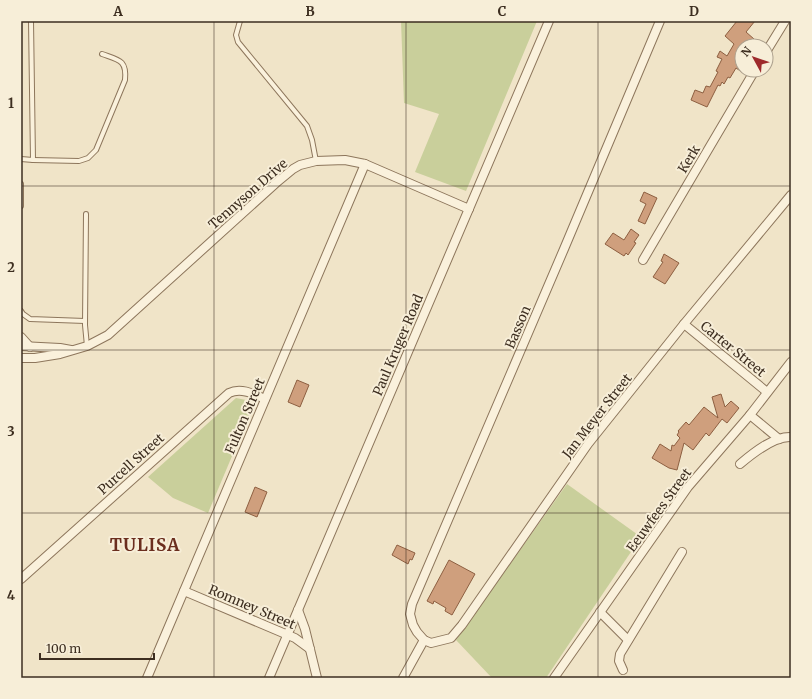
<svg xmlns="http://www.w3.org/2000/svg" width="812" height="699" viewBox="0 0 812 699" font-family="Merriweather,serif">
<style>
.green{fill:#c9cf9b}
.building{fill:#cf9f7d;stroke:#8d5f41}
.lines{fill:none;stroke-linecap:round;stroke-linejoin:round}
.service-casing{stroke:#8d765c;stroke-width:6}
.minor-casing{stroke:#8d765c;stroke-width:10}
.service{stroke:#faf1dc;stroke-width:4}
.minor{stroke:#faf1dc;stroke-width:8}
.grid{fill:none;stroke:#3d2e20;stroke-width:1;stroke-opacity:0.55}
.labels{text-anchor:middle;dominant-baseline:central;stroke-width:4;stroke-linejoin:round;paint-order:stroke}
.street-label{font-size:13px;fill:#3d2e20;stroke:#f7eed8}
.district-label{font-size:17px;font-weight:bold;letter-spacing:1px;fill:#6b2e1e;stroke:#f7eed8}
.neatline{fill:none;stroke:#3d2e20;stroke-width:1.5}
.grid-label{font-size:13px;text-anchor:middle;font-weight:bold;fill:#3d2e20}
</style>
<rect width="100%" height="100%" fill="#f0e4c8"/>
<g class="green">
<polygon points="401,21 537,21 466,191 415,172 439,114 404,103"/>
<polygon points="236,398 246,400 254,404 208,513 173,498 148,477"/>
<polygon points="567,484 641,537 546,678 492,678 456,640"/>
</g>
<g class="building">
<polygon points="737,21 755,21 746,32 754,39 748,46 742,46 742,72 736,68 730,78 728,77 724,84 722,82 720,86 718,85 707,107 691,100 695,90 703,93 706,86 710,87 718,72 716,71 722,59 717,57 720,51 727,56 734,44 725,36"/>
<polygon points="644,192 657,198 645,224 638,221 646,204 640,201"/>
<polygon points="631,229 639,235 634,242 636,243 628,255 626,253 624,256 605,244 613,233 624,240"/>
<polygon points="664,254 679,263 665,284 653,277 663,262 661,261"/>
<polygon points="297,380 309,385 300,407 288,402"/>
<polygon points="721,394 725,407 731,401 739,408 727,423 722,419 709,436 706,433 693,450 684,443 677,470 669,468 652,458 660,444 671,451 672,445 674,446 680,438 677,435 679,432 678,431 686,422 689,425 704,407 718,418 712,397"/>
<polygon points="255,487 267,492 257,517 245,512"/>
<polygon points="397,545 415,553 412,560 410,559 408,564 392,555"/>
<polygon points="449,560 475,574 452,615 445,611 446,608 434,601 433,604 427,601"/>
</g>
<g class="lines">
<defs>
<g id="service">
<polyline points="240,21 236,35 238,42 307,126 312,140 316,161"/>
<polyline points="21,159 33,160 31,21"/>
<path d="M33,160L79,161L88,158L96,150L125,80C127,60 119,60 102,54"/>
<polyline points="21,206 21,184"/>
<polyline points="86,214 85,325 87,346"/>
<polyline points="21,311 23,314 30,319 85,321"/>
</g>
<g id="minor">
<polyline points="660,21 564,249 412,604 410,614 413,625 417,632 424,640 431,643 451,638 462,625 588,444 684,324 791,195"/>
<polyline points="766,52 785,21"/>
<polyline points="643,260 755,70"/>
<polyline points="684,324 767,392"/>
<polyline points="21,337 30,347"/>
<polyline points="21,346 60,348 71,350"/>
<polyline points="21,358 35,358 60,354 87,346 108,335 276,183 293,169 300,165 316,161 345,160 365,164 469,209"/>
<polyline points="750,415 779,439"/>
<path d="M740,464C753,453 774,436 791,437"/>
<path d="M21,579L229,393C241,387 254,394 265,399"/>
<polyline points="184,591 295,638 310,649"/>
<polyline points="298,610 305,629 317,678"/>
<polyline points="600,612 628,640"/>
<polyline points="623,670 619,661 620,654 682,552"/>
<polyline points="147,678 365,164"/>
<polyline points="269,678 549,21"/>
<polyline points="403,678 424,640"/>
<polyline points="554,678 688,487 750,415 791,362"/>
</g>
</defs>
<use href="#service" class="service-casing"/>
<use href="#minor" class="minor-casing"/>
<use href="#service" class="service"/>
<use href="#minor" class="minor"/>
</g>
<path class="grid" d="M214,21V678M406,21V678M598,21V678M21,186H791M21,350H791M21,513H791"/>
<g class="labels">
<g class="street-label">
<text transform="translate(689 159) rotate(-59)">Kerk</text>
<text transform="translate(248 194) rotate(-41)">Tennyson Drive</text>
<text transform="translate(518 327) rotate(-67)">Basson</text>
<text transform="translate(398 345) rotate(-67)">Paul Kruger Road</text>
<text transform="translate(733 349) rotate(39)">Carter Street</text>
<text transform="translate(245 416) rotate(-67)">Fulton Street</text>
<text transform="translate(597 416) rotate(-52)">Jan Meyer Street</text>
<text transform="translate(131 464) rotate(-42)">Purcell Street</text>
<text transform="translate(659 510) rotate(-54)">Eeuwfees Street</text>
<text transform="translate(252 607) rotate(23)">Romney Street</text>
</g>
<g class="district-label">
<text x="145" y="545">TULISA</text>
</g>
</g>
<rect width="812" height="699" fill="none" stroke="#f7eed8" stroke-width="44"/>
<g transform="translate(754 58) rotate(310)"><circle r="19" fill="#f7eed8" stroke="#ada18e"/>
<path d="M0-3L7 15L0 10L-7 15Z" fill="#9e2a2b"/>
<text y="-6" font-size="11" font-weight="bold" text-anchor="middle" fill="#3d2e20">N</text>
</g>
<path d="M40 653v6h114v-6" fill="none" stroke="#3d2e20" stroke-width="2"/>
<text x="46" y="653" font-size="12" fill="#3d2e20" stroke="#f7eed8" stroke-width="3" paint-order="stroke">100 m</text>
<rect x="22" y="22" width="768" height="655" class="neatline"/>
<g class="grid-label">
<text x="118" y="16">A</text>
<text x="310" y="16">B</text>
<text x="502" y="16">C</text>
<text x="694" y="16">D</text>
<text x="11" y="108">1</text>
<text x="11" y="272">2</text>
<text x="11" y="436">3</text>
<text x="11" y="600">4</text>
</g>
</svg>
